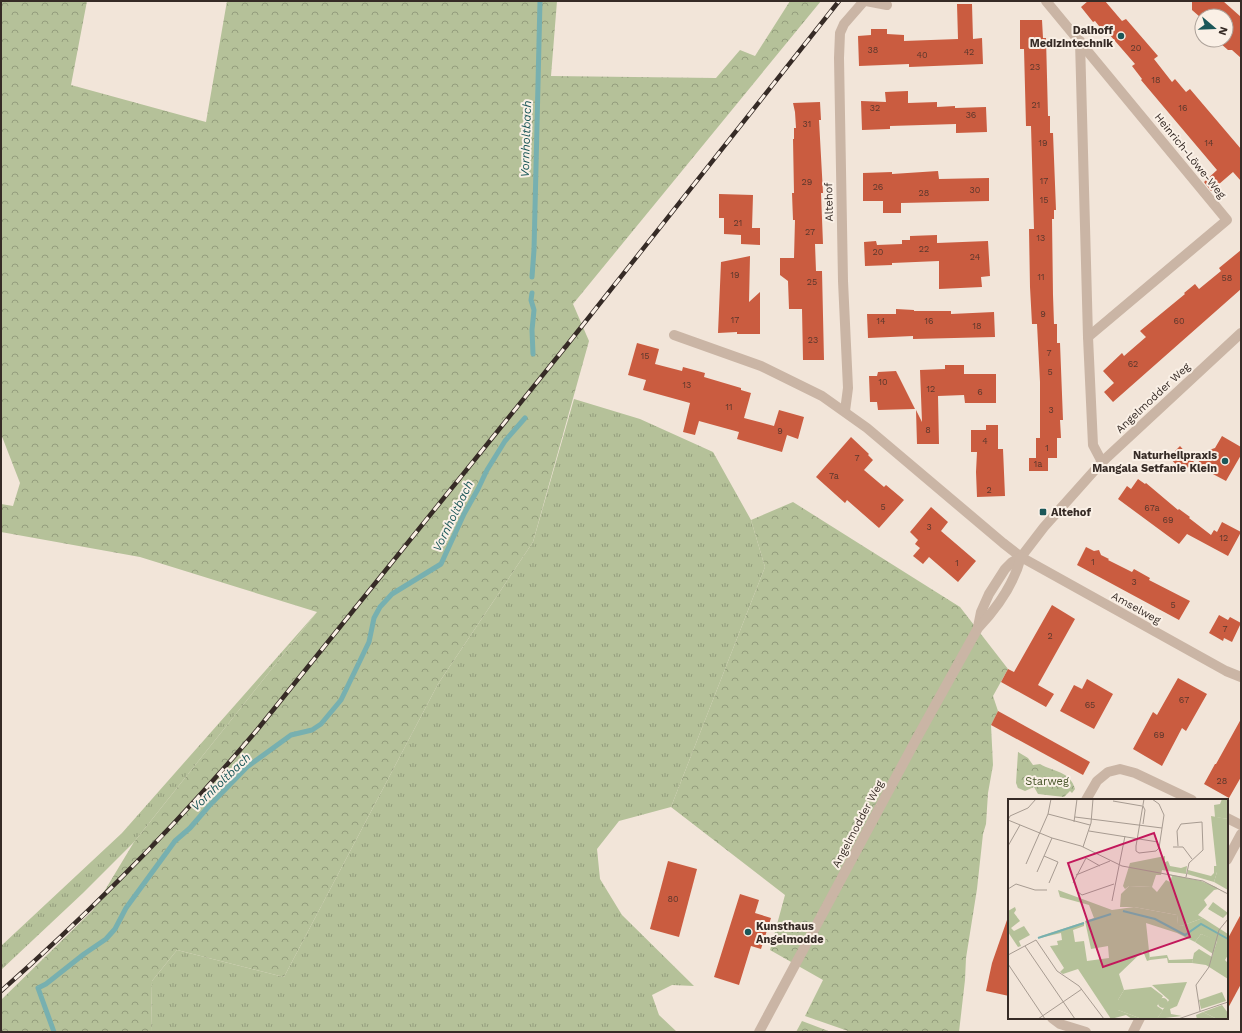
<svg xmlns="http://www.w3.org/2000/svg" width="1242" height="1033" viewBox="0 0 1242 1033" font-family="'Work Sans',sans-serif">
<style>
.grass{fill:url(#grass-tufts)}
.forest{fill:url(#forest-crowns)}
.lines{fill:none;stroke-linecap:round;stroke-linejoin:round}
.stream{stroke:#77b0b0;stroke-width:5}
.building{fill:#ca5c40}
.minor{stroke:#cab5a5;stroke-width:10}
.rail-casing{stroke:#362b26;stroke-width:4.5}
.rail{stroke:#faf0e6;stroke-width:3;stroke-dasharray:9;stroke-linecap:butt}
.poi-dot{fill:#1b5759;stroke:#faf0e6;stroke-width:1.5}
.labels{text-anchor:middle;dominant-baseline:central;stroke-width:4;stroke-linejoin:round;paint-order:stroke}
.number-label{font-size:9px;fill:#5b372c}
.poi-label{font-size:11px;font-weight:bold;fill:#362b26;stroke:#faf0e6;text-anchor:end}
.street-label{font-size:11px;fill:#362b26;stroke:#faf0e6}
.park-label{font-size:11px;fill:#475529;stroke:#faf0e6}
.water-label{font-size:12px;font-style:italic;fill:#1b5759;stroke:#faf0e6}
.inset-river{fill:none;stroke:#77b0b0;stroke-width:2}
.inset-road{fill:none;stroke:#a79b91;stroke-width:1}
.view{fill:#c2185b;fill-opacity:0.15;stroke:#c2185b;stroke-width:2}
.inset-edge{fill:none;stroke:#362b26;stroke-width:2}
</style>
<defs>
<pattern id="grass-tufts" width="24" height="20" patternUnits="userSpaceOnUse"><rect width="24" height="20" fill="#b5c199"/><path d="M3 7l-1-3M5 7V3M7 7l1-3M15 17l-1-3M17 17v-4M19 17l1-3" fill="none" stroke="#949d7d"/></pattern>
<pattern id="forest-crowns" width="20" height="18" patternUnits="userSpaceOnUse"><rect width="20" height="18" fill="#b5c199"/><path d="M2 6a3 3 0 1 1 6 0M12 15a3 3 0 1 1 6 0" fill="none" stroke="#949d7d"/></pattern>
</defs>
<rect width="100%" height="100%" fill="#f2e5d9"/>
<g class="grass">
<polygon points="574,399 640,419 713,452 751,520 765,567 671,807 619,821 597,849 600,879 622,915 694,986 672,985 652,995 659,1015 677,1032 151,1032 152,981 177,950 284,977 438,684 533,542"/>
<polygon points="317,612 134,842 83,893 1,970 1,946 122,833"/>
</g>
<g class="forest">
<polygon points="1,1 87,1 71,85 206,122 227,1 557,1 551,76 716,78 740,50 755,56 790,1 821,1 573,304 589,341 533,542 438,684 284,977 177,950 152,981 151,1032 1,1032 1,1000 93,910 134,842 317,612 140,557 1,532 1,504 13,506 20,483 1,434"/>
<polygon points="793,502 960,607 1008,669 993,696 998,711 991,725 993,765 988,793 986,824 983,834 977,889 966,958 965,980 959,1032 851,1032 805,1016 823,980 770,950 785,895 671,807 765,567 751,520"/>
<path d="M1018,752L1028,758L1033,765L1040,764C1054,772 1070,771 1075,789L1072,793L1070,791L1064,797L1038,794L1034,787L1025,791L1018,788L1016,783Z"/>
<polygon points="802,1021 831,1032 796,1032"/>
</g>
<g class="lines">
<g class="stream">
<polyline points="532,277 534,250 540,1"/>
<polyline points="532,293 531,300 534,310 532,330 533,354"/>
<polyline points="54,1032 38,988 46,984 84,954 106,939 115,929 126,908 175,841 190,828 209,806 247,767 291,735 312,730 321,724 341,700 369,642 374,618 380,607 392,594 441,564 464,514 478,489 487,470 505,441 525,418"/>
</g>
</g>
<g class="building">
<polygon points="1088,1 1105,1 1122,21 1126,19 1158,56 1154,59 1172,82 1175,79 1186,92 1190,89 1241,149 1241,181 1233,172 1211,191 1204,182 1217,170 1141,80 1142,79 1132,66 1135,64 1109,34 1107,36 1095,21 1093,22 1081,7"/>
<polygon points="1192,1 1223,1 1241,17 1241,58 1232,50 1228,50 1220,43 1220,40 1226,40 1226,16 1202,16 1202,17 1200,17 1192,10"/>
<polygon points="957,4 972,4 973,39 982,38 983,64 909,67 909,64 859,66 858,36 871,35 871,29 887,29 887,34 904,35 904,41 958,39"/>
<polygon points="1020,20 1042,20 1043,38 1046,38 1048,116 1050,116 1050,133 1053,133 1056,210 1054,210 1054,219 1052,219 1053,295 1054,324 1057,324 1057,343 1060,343 1063,420 1060,420 1061,438 1057,438 1057,458 1048,458 1048,471 1029,471 1029,458 1036,458 1036,438 1040,438 1040,382 1037,324 1032,324 1030,287 1029,229 1034,229 1031,126 1026,126 1024,49 1020,49"/>
<polygon points="908,91 908,103 937,102 937,107 955,106 955,108 986,107 987,132 956,133 956,124 890,126 890,129 862,130 861,101 886,102 885,92"/>
<polygon points="820,102 821,120 819,120 823,193 821,193 823,244 815,244 816,271 822,271 824,360 803,360 802,309 789,309 788,281 780,275 780,258 794,258 795,220 793,220 792,193 794,193 793,139 794,139 794,128 796,128 795,112 793,103"/>
<polygon points="938,171 939,179 989,178 989,201 901,203 901,213 883,213 883,201 863,201 863,173 892,172 892,174"/>
<polygon points="719,194 753,195 752,228 760,228 760,245 741,244 741,235 724,234 724,218 719,218"/>
<polygon points="937,235 937,243 988,241 990,276 981,277 982,287 939,289 939,261 892,263 892,265 865,266 864,242 876,241 877,245 902,244 902,240 910,240 910,236"/>
<polygon points="1241,250 1241,289 1113,402 1104,392 1114,383 1103,371 1122,353 1124,356 1146,337 1140,331 1185,294 1184,293 1195,284 1199,289 1221,271 1219,268"/>
<polygon points="750,256 749,302 760,292 760,334 737,334 737,332 718,333 721,262"/>
<polygon points="896,309 914,310 914,311 951,311 951,314 994,312 995,337 913,339 913,336 868,338 867,314 896,314"/>
<polygon points="637,343 659,349 655,364 682,371 683,367 705,373 704,377 741,388 741,390 751,393 744,418 774,426 779,410 804,417 798,439 787,435 782,452 737,439 739,432 699,421 695,435 683,432 690,403 643,390 646,380 628,375"/>
<polygon points="945,365 964,365 964,374 996,374 996,403 965,403 964,395 938,396 939,444 917,444 916,410 922,422 920,370 945,369"/>
<polygon points="896,371 915,409 878,410 877,402 870,402 869,376 877,376 878,372"/>
<polygon points="986,425 998,425 998,449 1003,449 1005,496 977,497 976,472 977,452 971,452 971,430 986,430"/>
<polygon points="1222,436 1241,447 1241,455 1226,481 1196,465 1209,450 1215,448"/>
<polygon points="851,437 869,454 868,455 873,460 864,470 884,487 886,485 904,500 879,528 847,500 845,503 816,477"/>
<polygon points="1180,446 1194,462 1183,472 1169,457"/>
<polygon points="1138,479 1145,484 1146,483 1178,510 1179,509 1190,517 1189,518 1211,535 1214,530 1217,532 1222,522 1241,532 1228,556 1187,534 1179,544 1118,499 1127,486 1131,489"/>
<polygon points="931,507 948,522 941,531 976,561 958,582 929,557 923,564 913,556 920,548 915,544 918,540 910,532"/>
<polygon points="1086,547 1094,551 1099,550 1101,555 1109,559 1108,560 1132,572 1134,569 1150,578 1149,580 1190,601 1179,620 1077,565"/>
<polygon points="1052,605 1075,619 1038,685 1054,694 1046,707 1001,682 1008,669 1014,672"/>
<polygon points="1219,615 1228,620 1230,617 1241,623 1232,642 1224,638 1223,641 1209,633"/>
<polygon points="1178,678 1207,694 1186,731 1182,728 1162,766 1133,749 1153,712 1157,715"/>
<polygon points="1087,679 1113,694 1094,729 1060,711 1074,685 1082,689"/>
<polygon points="998,711 1090,762 1083,775 991,725"/>
<polygon points="1241,719 1241,777 1229,798 1204,784 1215,764 1216,764"/>
<polygon points="668,861 697,869 679,937 650,929"/>
<polygon points="740,894 759,900 755,913 771,918 761,949 751,946 739,985 714,977"/>
<polygon points="1241,914 1241,984 1227,1010 1227,940"/>
<polygon points="1007,920 1009,920 1009,996 986,991 992,963"/>
</g>
<g class="lines">
<g class="minor">
<polyline points="866,1 887,5"/>
<polyline points="1046,1 1227,220 1088,337"/>
<polyline points="1080,41 1088,337 1093,445 1102,462"/>
<polyline points="674,335 761,366 822,396 867,428 1003,543 1021,557 1226,671 1241,677"/>
<polyline points="845,411 848,388 843,281 839,58 840,33 844,24 864,1"/>
<polyline points="978,627 981,612 989,594 1005,569 1012,562 1021,557 1044,527 1102,462 1241,333"/>
<polyline points="1086,800 1097,781 1108,772 1120,769 1135,773 1192,800"/>
<polyline points="1227,818 1241,825"/>
<polyline points="1227,860 1241,834"/>
<polyline points="1052,1018 1060,1024 1086,1032"/>
<path d="M759,1032L918,736L978,628C997,608 1014,584 1021,557"/>
<polyline points="1133,1032 1140,1018"/>
</g>
<defs>
<path id="rail" d="M1,991C93,910 178,823 257,730L567,345L839,1"/>
</defs>
<use href="#rail" class="rail-casing"/>
<use href="#rail" class="rail"/>
</g>
<g class="poi-dot">
<circle cx="1121" cy="36" r="4"/>
<circle cx="1225" cy="461" r="4"/>
<rect x="1039" y="508" width="8" height="8" rx="2"/>
<circle cx="748" cy="932" r="4"/>
</g>
<g class="labels">
<g class="number-label">
<text x="1136" y="48">20</text>
<text x="873" y="50">38</text>
<text x="969" y="52">42</text>
<text x="922" y="55">40</text>
<text x="1035" y="67">23</text>
<text x="1156" y="80">18</text>
<text x="1036" y="105">21</text>
<text x="875" y="108">32</text>
<text x="1183" y="108">16</text>
<text x="971" y="115">36</text>
<text x="807" y="124">31</text>
<text x="1043" y="143">19</text>
<text x="1209" y="143">14</text>
<text x="1044" y="181">17</text>
<text x="807" y="182">29</text>
<text x="878" y="187">26</text>
<text x="975" y="190">30</text>
<text x="924" y="193">28</text>
<text x="1044" y="200">15</text>
<text x="738" y="223">21</text>
<text x="810" y="232">27</text>
<text x="1041" y="238">13</text>
<text x="924" y="249">22</text>
<text x="878" y="252">20</text>
<text x="975" y="257">24</text>
<text x="735" y="275">19</text>
<text x="1041" y="277">11</text>
<text x="1227" y="278">58</text>
<text x="812" y="282">25</text>
<text x="1043" y="314">9</text>
<text x="735" y="320">17</text>
<text x="881" y="321">14</text>
<text x="929" y="321">16</text>
<text x="1179" y="321">60</text>
<text x="977" y="326">18</text>
<text x="813" y="340">23</text>
<text x="1049" y="353">7</text>
<text x="645" y="356">15</text>
<text x="1133" y="364">62</text>
<text x="1050" y="372">5</text>
<text x="883" y="382">10</text>
<text x="687" y="385">13</text>
<text x="931" y="389">12</text>
<text x="980" y="392">6</text>
<text x="729" y="407">11</text>
<text x="1051" y="410">3</text>
<text x="928" y="430">8</text>
<text x="780" y="431">9</text>
<text x="985" y="441">4</text>
<text x="1047" y="448">1</text>
<text x="857" y="458">7</text>
<text x="1038" y="464">1a</text>
<text x="834" y="476">7a</text>
<text x="989" y="490">2</text>
<text x="883" y="507">5</text>
<text x="1152" y="508">67a</text>
<text x="1168" y="520">69</text>
<text x="929" y="527">3</text>
<text x="1224" y="538">12</text>
<text x="1093" y="562">1</text>
<text x="957" y="563">1</text>
<text x="1134" y="582">3</text>
<text x="1173" y="605">5</text>
<text x="1225" y="629">7</text>
<text x="1050" y="636">2</text>
<text x="1184" y="700">67</text>
<text x="1090" y="705">65</text>
<text x="1159" y="735">69</text>
<text x="1222" y="781">28</text>
<text x="673" y="899">80</text>
</g>
<g class="poi-label">
<text x="1113" y="30">Dalhoff<tspan x="1113" dy="13">Medizintechnik</tspan></text>
<text x="1217" y="455">Naturheilpraxis<tspan x="1217" dy="13">Mangala Setfanie Klein</tspan></text>
<text x="1051" y="512" text-anchor="start">Altehof</text>
<text x="756" y="926" text-anchor="start">Kunsthaus<tspan x="756" dy="13">Angelmodde</tspan></text>
</g>
<g class="street-label">
<text transform="translate(1190 156) rotate(51)">Heinrich-Löwe-Weg</text>
<text transform="translate(829 202) rotate(-91)">Altehof</text>
<text transform="translate(1153 398) rotate(-43)">Angelmodder Weg</text>
<text transform="translate(1136 608) rotate(29)">Amselweg</text>
<text transform="translate(858 824) rotate(-62)">Angelmodder Weg</text>
</g>
<g class="park-label">
<text x="1047" y="781">Starweg</text>
</g>
<g class="water-label">
<text transform="translate(526 139) rotate(-88)">Vornholtbach</text>
<text transform="translate(453 516) rotate(-64)">Vornholtbach</text>
<text transform="translate(221 782) rotate(-44)">Vornholtbach</text>
</g>
</g>
<g transform="translate(1008 799)">
<rect width="220" height="220" fill="#f2e5d9"/>
<path d="M214,0H220V20L207,18L206,6L212,5ZM160,75L193,82L208,88L220,97L211,90L206,91L196,101L199,106L190,116L195,119L173,127L170,126L169,116L126,108H112L113,95L121,87L144,88L149,93L158,81L162,83L164,77ZM7,108L8,111L6,114L12,122L3,129L6,132L16,127L22,136L11,142L13,147L10,148L0,133V112ZM159,156L161,161L185,160L184,164H160L159,159L142,161V158ZM143,188L155,197L149,207L155,211L149,220H134L110,211V201L116,191ZM214,193L218,202L193,210L191,201ZM214,206L220,214V220H209L195,213Z" fill="#b5c199"/>
<path d="M157,57V63L160,62L162,67L173,69L179,67L178,75L154,71L153,76H148L144,88L121,87L117,90L115,87L122,64ZM206,67H209V73L206,83L179,75L180,71L203,77L206,74ZM50,91L104,111L126,108L169,116L170,125L173,127L195,119L220,135V156L217,161L220,164V180L198,166L184,164L186,154L191,150L204,158L209,142L193,135L187,143L169,134L138,124L142,161L139,162L135,152L111,175L116,191L110,201V211L134,220H124L118,216L103,220L70,170L55,175L52,173L56,169L42,147L50,146L49,142L54,141L53,134L32,139L33,137L76,123V127L65,131L67,143L76,142L79,162L101,159L100,147L83,150L77,122L86,119L81,106L52,98ZM179,183L169,207L162,210L163,215L174,217L149,220L161,201L144,186ZM195,213L209,220H189L188,216Z" fill="#b5c199"/>
<path d="M203,17L220,20V91L206,83L209,73ZM205,103L220,114L215,119L200,110ZM193,135L209,141L205,155L187,143ZM150 204a5 5 0 1 1 10 0a5 5 0 1 1-10 0Z" fill="#b5c199"/>
<path class="inset-river" d="M115,112L147,120L177,136L193,125L220,140M78,123L103,115M30,139L76,124"/>
<path class="inset-road" d="M136,0L128,47V52L131,54L148,52L151,49L156,16L151,5L144,0M105,2L134,7M40,15L82,26M67,18L154,29M0,21L44,39L73,47L114,67L195,82L220,95M0,21L2,17L20,9L28,0M66,23L69,0M135,25L137,11L135,7M81,32L150,43M0,47L12,26M170,47L169,32L173,25L194,23L195,51L181,64L178,78M75,48L83,24L85,0M165,48H175L184,60M36,57L50,63L41,84M18,65L40,15L43,0M29,73L44,39M68,76L102,62M65,84L78,59L92,67M0,90L8,85L27,91H39M70,93L74,96L106,85M104,102L117,37M17,147L67,220M0,156L28,141L49,172L71,187L96,220M0,165L37,220M192,212L188,186L201,168L211,131L220,120M30,220L74,190M170,220L220,203"/>
<path class="view" d="M146,34L182,138L95,168L60,64Z"/>
<rect width="220" height="220" class="inset-edge"/>
</g>
<rect width="1242" height="1033" fill="none" stroke="#362b26" stroke-width="4"/>
<g transform="translate(1214 28) rotate(109)"><circle r="19" fill="#faf0e6" stroke="#aca199"/>
<path d="M0-3L7 15L0 10L-7 15Z" fill="#1b5759"/>
<text y="-6" font-size="11" font-weight="bold" text-anchor="middle" fill="#362b26">N</text>
</g>
</svg>
